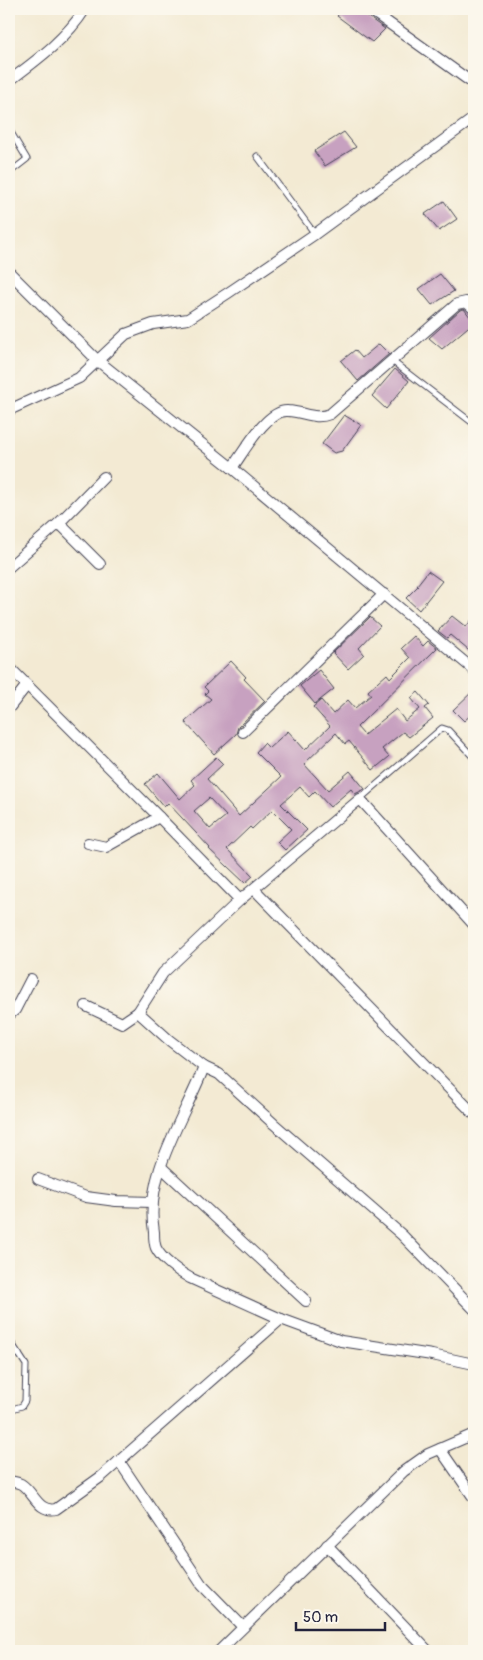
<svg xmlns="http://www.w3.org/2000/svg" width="483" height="1660" viewBox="0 0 483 1660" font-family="Pangolin,sans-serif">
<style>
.building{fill:#c7a1c0;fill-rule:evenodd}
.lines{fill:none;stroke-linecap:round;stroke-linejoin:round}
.lane-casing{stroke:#414052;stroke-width:7}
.street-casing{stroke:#414052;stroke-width:12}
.lane{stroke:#fff;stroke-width:5}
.street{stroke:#fff;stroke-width:10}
</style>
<rect width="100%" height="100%" fill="#fbf7ec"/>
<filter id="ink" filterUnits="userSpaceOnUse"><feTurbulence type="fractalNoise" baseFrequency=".02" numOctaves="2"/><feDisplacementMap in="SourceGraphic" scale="10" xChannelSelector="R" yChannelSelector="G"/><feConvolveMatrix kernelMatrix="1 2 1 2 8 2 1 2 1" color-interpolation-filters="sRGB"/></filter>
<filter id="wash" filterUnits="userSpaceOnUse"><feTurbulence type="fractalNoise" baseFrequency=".0096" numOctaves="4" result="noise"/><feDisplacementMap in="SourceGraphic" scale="20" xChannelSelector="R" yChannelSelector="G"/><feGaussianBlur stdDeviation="1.12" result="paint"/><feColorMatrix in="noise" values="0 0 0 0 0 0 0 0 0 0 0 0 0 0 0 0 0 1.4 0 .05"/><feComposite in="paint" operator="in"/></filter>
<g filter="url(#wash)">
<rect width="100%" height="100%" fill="#f3ead3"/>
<g id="blocks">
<g class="building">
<polygon points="344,9 362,9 365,15 385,29 372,42 337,16"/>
<polygon points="344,132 356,147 325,166 314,151"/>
<polygon points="444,201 457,219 439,231 425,214"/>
<polygon points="440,274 454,291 432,305 419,289"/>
<polygon points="464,309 474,322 442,349 429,338 460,310"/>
<polygon points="379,344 389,354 358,381 341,361 355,350 362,358"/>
<polygon points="395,369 409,381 386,409 372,396"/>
<polygon points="344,415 361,425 342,451 334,453 322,444"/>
<polygon points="428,571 442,581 419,610 406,598 418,586 417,585"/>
<polygon points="452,616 466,627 474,617 474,655 450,635 447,638 438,631"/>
<polygon points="370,617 380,626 359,648 364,654 348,669 333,653"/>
<path d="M414,636L423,646L428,641L437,648L357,727L364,735L396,709L405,721L420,709L411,698L418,692L429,705L425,708L433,718L409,737L403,732L382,749L389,757L373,770L349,741L345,744L336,733L304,764L328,790L350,771L365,789L355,794L351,789L330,807L315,791L309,797L300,787L281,804L307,830L285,850L277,842L291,829L272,810L252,829L250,827L227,849L253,876L245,883L209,849L210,848L168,803L164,807L145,784L158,773L180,799L195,785L191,780L216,757L223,764L207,779L239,816L281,777L256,752L264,743L269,748L288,731L305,750L330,726L313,707L321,700L333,714L348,700L355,708L371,695L368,691L387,674L390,678L410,658L401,648ZM209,798L226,816L210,829L194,811Z"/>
<polygon points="231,661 246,677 244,679 265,701 238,727 236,734 214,754 185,722 211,699 205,694 208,691 204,687"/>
<polygon points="319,670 334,689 315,704 300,686"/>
<polygon points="474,690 474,712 464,721 453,710"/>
</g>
</g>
</g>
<g filter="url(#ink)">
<use href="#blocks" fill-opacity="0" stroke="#414052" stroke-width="1"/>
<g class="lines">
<defs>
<g id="lane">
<polyline points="9,129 27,159 9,173"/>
<polyline points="257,156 315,234"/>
<polyline points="392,361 474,424"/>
<polyline points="360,799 442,728 448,730 474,758"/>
<polyline points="9,1339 26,1365 25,1401 22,1406 9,1410"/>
<polyline points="9,1354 19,1354"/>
</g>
<g id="street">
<polyline points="369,9 474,84"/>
<path d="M9,81C37,60 66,39 85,9"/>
<polyline points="9,272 97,360 232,468 474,670"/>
<polyline points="9,410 79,378 126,334 153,324 188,319 228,293 315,234 474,118"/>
<path d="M232,468C243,453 267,409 288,411C304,412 315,420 330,414L457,304L466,302L474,309"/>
<polyline points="59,523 100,564"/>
<polyline points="9,567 59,523 104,477"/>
<polyline points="9,667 159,817 240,900 163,973 138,1012"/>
<polyline points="9,708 27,685"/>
<polyline points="243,732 384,594"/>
<polyline points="88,843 106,847 159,817"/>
<polyline points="254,889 474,1114"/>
<polyline points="240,900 360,799 474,925"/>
<path d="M86,1006L122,1023L138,1012L169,1040L204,1067C184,1119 144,1174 154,1232C154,1237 154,1243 156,1248C161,1259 179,1272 190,1278L281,1319L341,1341L432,1355L474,1364"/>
<polyline points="9,1015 15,1010 31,979"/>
<polyline points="204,1067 219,1074 274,1124 402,1235 474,1309"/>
<polyline points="161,1167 306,1301"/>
<polyline points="38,1179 86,1197 116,1201 152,1202"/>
<polyline points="440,1449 474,1498"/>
<polyline points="119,1461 202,1585 243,1627"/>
<path d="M9,1481C13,1482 17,1482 21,1484C34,1492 38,1513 56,1509L102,1476L281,1319"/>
<polyline points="327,1545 428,1651"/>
<polyline points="219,1651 404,1471 428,1454 474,1434"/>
</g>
</defs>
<use href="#lane" class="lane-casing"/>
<use href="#street" class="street-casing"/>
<use href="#lane" class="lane"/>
<use href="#street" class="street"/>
</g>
</g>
<rect width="483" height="1660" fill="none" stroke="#fbf7ec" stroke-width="30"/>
<path d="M296 1622v8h89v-8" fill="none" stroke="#22223b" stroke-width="2.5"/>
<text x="303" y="1622" font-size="15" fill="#22223b" stroke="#fbf7ec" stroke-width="4" paint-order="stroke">50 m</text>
</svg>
